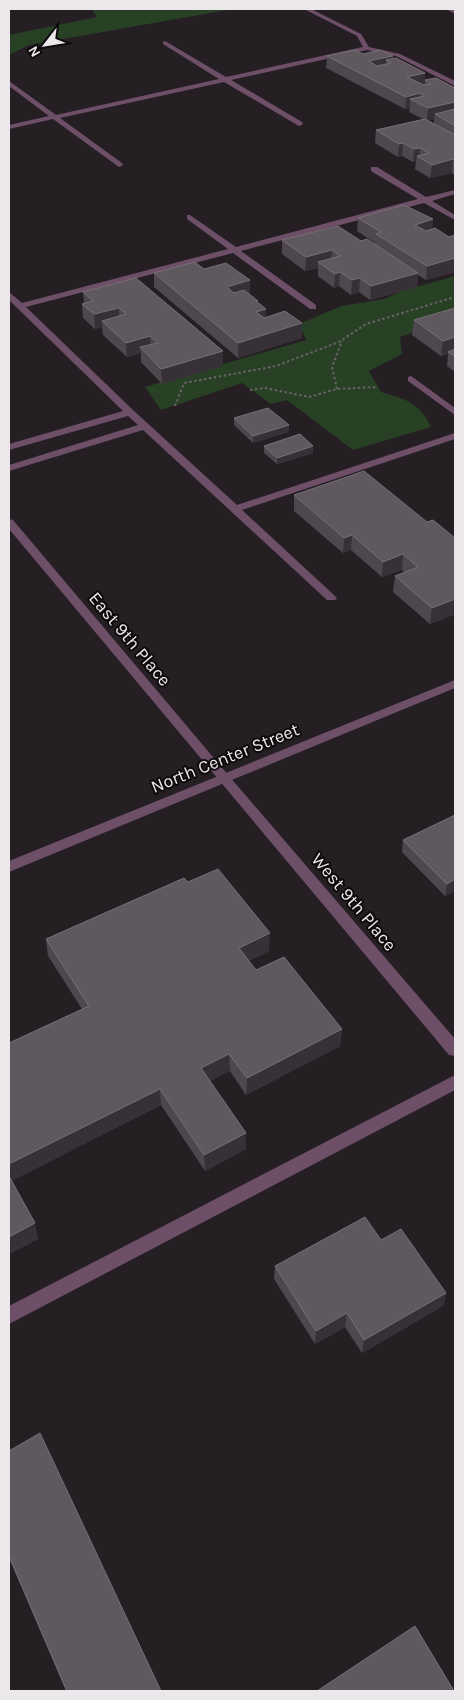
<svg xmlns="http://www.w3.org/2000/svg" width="464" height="1700" viewBox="0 0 464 1700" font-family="Karla,sans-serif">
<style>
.green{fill:#284125}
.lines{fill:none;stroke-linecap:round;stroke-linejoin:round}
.path{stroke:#696368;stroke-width:2;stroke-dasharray:2.5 2.5;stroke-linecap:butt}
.service{fill:#6d4f68;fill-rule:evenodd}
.minor{fill:#6d4f68;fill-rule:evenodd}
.tertiary{fill:#6d4f68;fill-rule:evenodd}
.wall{fill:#4f474e;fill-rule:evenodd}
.shaded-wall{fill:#373036}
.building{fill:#60585f;stroke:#766f75}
.labels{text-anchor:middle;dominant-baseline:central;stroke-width:4;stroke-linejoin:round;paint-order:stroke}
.street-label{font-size:18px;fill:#ece7eb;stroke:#0d0a0c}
</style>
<rect width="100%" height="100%" fill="#251f24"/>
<g class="green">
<polygon points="92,9 233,9 29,45 9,55 9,35 97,17"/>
<path d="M455,276V318L400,337L402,354L369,371L381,392C405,399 419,402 431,427L353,450L287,400L271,404L242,383L161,410L145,387L306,340L299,324L342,306L384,299L402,291Z"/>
</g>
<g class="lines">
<g class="path">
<polyline points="337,389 332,367 342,341"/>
<polyline points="250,390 265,388 309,397 337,389 378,387"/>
<polyline points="175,406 184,383 276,366 339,342 366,324 455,297"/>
</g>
<g class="service">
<polygon points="304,9 311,9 361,34 369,47 400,54 455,81 455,86 396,56 367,50 231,80 302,122 303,124 299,126 224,82 60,118 122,163 123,165 119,167 53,119 9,129 9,125 49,116 9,86 9,81 56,115 219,79 163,44 163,42 165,41 226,77 363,47 357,36"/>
<polygon points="371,167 377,167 426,197 455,190 455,194 432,201 455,215 455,220 424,203 241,251 316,305 316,309 310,309 233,253 26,307 133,410 237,505 455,433 455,439 242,510 335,596 337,598 335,600 327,600 143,430 9,471 9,465 138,425 128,416 9,450 9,444 123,411 9,300 9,292 22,303 228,249 187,219 187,215 190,215 236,247 418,199 371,171"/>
<polygon points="411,376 455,408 455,415 408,381 408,377"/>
<polygon points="455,1075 455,1090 9,1324 9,1306"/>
</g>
<polygon class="minor" points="9,519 13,520 229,776 455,1039 455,1056 449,1055 9,529"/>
<g class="tertiary">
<polygon points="446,9 455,10 455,14"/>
<polygon points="455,680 455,688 9,872 9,861"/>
</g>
</g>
<g class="wall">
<path d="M363,54L393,56L392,59L425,73L424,85L425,80L455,88V175L452,173L430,178L415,169L416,161L413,162L402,156L398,157L375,143L376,130L423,119L409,112L410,108L405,109L326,68L327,56ZM434,119V124L428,121Z"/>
<polygon points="358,218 433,219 432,229 449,237 455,235 455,272 426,280 418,275 417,287 370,300 359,292 351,295 339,286 334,288 318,276 318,268 305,271 282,254 282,240 361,241 375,244 375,243 357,231"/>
<polygon points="204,269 250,294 249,294 258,303 266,317 302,338 238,358 154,287 154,273"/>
<polygon points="83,292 223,351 223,366 162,384 141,362 141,353 127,357 103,335 102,327 95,329 83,318 82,304 84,303"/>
<polygon points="455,308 455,372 447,366 448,354 441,356 412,335 414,320"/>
<polygon points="234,418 289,425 288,432 253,443 234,425"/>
<polygon points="264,446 313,453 277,464 264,453"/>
<polygon points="294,495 427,522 455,538 455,614 430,624 393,592 395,576 404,572 402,570 382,577 351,550 343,553 294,511"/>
<polygon points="455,815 455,891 445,896 402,852 403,840"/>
<polygon points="188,882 269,951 248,961 256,970 342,1029 340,1046 246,1095 230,1071 210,1081 246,1133 246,1149 205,1171 161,1105 11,1181 38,1239 9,1254 9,1043 82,1009 48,956 46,939"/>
<polygon points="381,1240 446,1293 443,1306 362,1353 345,1327 315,1344 274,1279 275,1266"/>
<polygon points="9,1451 161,1691 66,1691 9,1558"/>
</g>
<g class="shaded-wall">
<polygon points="393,56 392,68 391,63 386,60 385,70 369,61"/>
<polygon points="425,73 424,85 407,77"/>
<polygon points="420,93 419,104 410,99 410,108 405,109 406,97"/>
<polygon points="455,102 455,114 435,114 434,119 427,121 428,108"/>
<polygon points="403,143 402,156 398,157 399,144"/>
<polygon points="420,148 419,157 417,156 416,161 413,162 414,149"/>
<polygon points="453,159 452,173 430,178 432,165"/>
<polygon points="433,219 432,233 413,238 415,225"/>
<polygon points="332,250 331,264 318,262 318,268 305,271 306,257"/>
<polygon points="455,258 455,272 426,280 427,266"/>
<polygon points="340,272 339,286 334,288 335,274"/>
<polygon points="418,273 417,287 370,300 371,286"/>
<polygon points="360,278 359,292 351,295 352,280"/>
<polygon points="250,280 250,294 227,301 227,287"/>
<polygon points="256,301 258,301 258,312 266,309 266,324 256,327"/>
<polygon points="119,308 119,322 102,321 102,327 95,329 94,314"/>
<polygon points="302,323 302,338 238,358 238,343"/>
<polygon points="150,336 151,350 140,347 141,353 127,357 126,343"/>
<polygon points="455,337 455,351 448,352 448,354 441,356 443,341"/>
<polygon points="223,351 223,366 162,384 161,369"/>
<polygon points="289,425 288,432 253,443 253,436"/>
<polygon points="313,446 313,453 277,464 277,458"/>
<polygon points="352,535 351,550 343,553 344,538"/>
<polygon points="403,554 402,570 382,577 383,562"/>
<polygon points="455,599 455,614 430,624 432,608"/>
<polygon points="455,879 455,891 445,896 447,884"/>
<polygon points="270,933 269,951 239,965 239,948"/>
<polygon points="342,1029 340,1046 246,1095 247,1078"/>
<polygon points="229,1054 230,1071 201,1085 201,1068"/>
<polygon points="160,1089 161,1105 9,1182 9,1164"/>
<polygon points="246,1133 246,1149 205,1171 204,1155"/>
<polygon points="35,1223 38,1239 9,1254 9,1237"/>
<polygon points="446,1293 443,1306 362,1353 364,1340"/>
<polygon points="347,1313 345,1327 315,1344 316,1331"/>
</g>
<g class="building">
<polygon points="355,50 363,54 380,50 393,56 369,61 377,66 391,63 386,60 396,58 425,73 407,77 424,85 431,84 425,80 436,78 455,88 455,102 428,108 410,99 425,96 420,93 406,97 327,56"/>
<polygon points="455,109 455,126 435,114"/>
<polygon points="425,119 455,135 455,161 453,159 432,165 417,156 429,153 420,148 414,149 403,143 399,144 376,130"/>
<polygon points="404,205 433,219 415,225 426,231 435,228 449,237 455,235 455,258 427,266 376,234 381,232 358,218"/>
<polygon points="338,226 361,241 367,239 418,273 371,286 360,278 352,280 340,272 335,274 318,262 340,256 332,250 306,257 282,240"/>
<polygon points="195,262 204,269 226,263 250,280 227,287 234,293 244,290 258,301 256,301 266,309 256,312 264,318 285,311 302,323 238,343 154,273"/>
<polygon points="136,278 223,351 161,369 140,347 158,343 150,336 126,343 102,321 126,314 119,308 94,314 82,304 93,301 83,292"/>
<polygon points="455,308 455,337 443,341 414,320"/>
<polygon points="455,349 455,356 448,352"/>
<polygon points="268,408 289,425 253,436 234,418"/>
<polygon points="300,434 313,446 277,458 264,446"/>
<polygon points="364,471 427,522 433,520 455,538 455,599 432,608 395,576 418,567 403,554 383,562 352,535 344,538 294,495"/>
<polygon points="455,815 455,879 447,884 403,840"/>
<polygon points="218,869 270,933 239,948 256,970 284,957 342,1029 247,1078 229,1054 201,1068 246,1133 204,1155 160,1089 9,1164 9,1043 89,1006 46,939 184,878 188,882"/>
<polygon points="9,1176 35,1223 9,1237"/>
<polygon points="365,1217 381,1240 401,1229 446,1293 364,1340 347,1313 316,1331 275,1266"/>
<polygon points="40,1433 161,1691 67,1691 9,1556 9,1451"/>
<polygon points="415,1626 454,1691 317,1691"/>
</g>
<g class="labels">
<g class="street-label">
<text transform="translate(130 639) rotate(50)">East 9th Place</text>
<text transform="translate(225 758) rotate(-22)">North Center Street</text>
<text transform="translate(354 902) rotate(50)">West 9th Place</text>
</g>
</g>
<rect width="464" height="1700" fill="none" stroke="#ece7eb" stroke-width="20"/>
<g transform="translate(45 45) rotate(239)" stroke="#0d0a0c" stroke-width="4" paint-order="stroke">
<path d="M0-4L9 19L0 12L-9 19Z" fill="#ece7eb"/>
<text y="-8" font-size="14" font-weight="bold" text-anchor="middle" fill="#ece7eb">N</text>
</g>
</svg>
